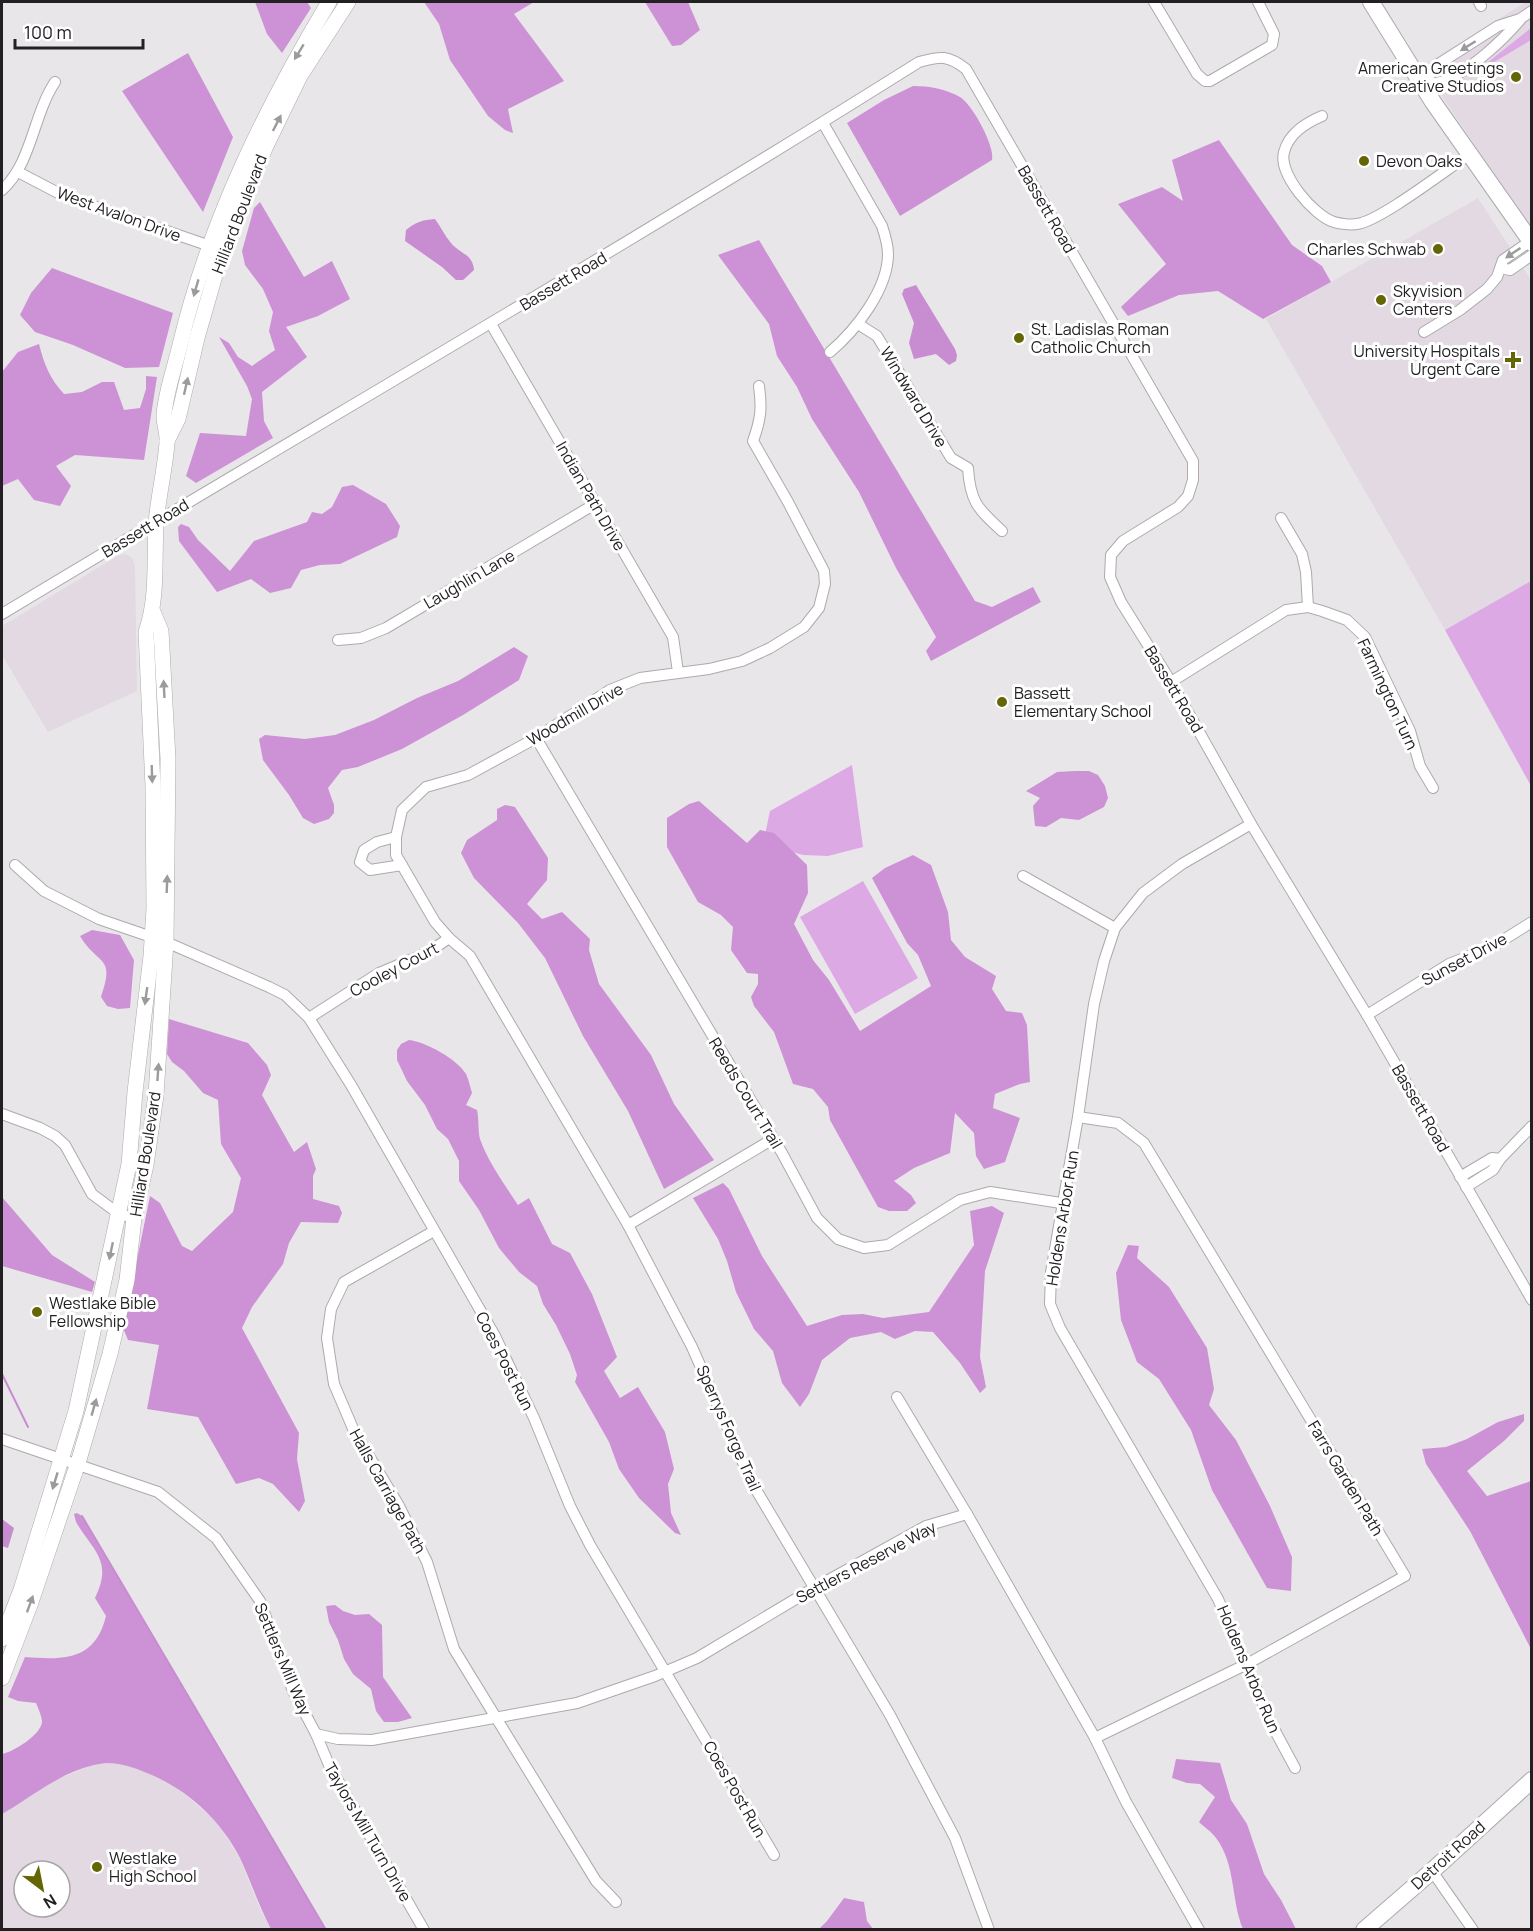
<svg xmlns="http://www.w3.org/2000/svg" width="1533" height="1931" viewBox="0 0 1533 1931" font-family="Manrope,sans-serif">
<style>
.built{fill:#e2d9e3;fill-rule:evenodd}
.green{fill:#dca9e4}
.forest{fill:#cd92d5}
.water{fill:#c88dd1}
.lines{fill:none;stroke-linecap:round;stroke-linejoin:round}
.stream{stroke:#c88dd1;stroke-width:2}
.minor-casing{stroke:#ada9ad;stroke-width:12}
.secondary-casing{stroke:#ada9ad;stroke-width:16}
.primary-casing{stroke:#ada9ad;stroke-width:18}
.minor{stroke:#fff;stroke-width:10}
.secondary{stroke:#fff;stroke-width:15}
.primary{stroke:#fff;stroke-width:16}
.oneway{fill:#9c9b9c}
.poi-dot{fill:#636603;stroke:#fff;stroke-width:2}
.labels{text-anchor:middle;dominant-baseline:central;stroke-width:6;stroke-linejoin:round;paint-order:stroke}
.poi-label{font-size:16px;fill:#222022;stroke:#fff;text-anchor:start}
.street-label{font-size:16px;fill:#222022;stroke:#fff}
</style>
<rect width="100%" height="100%" fill="#e9e6ea"/>
<g class="built">
<polygon points="1526,2 1531,2 1531,230 1422,66"/>
<polygon points="1478,198 1531,280 1531,581 1445,630 1266,319"/>
<polygon points="126,554 132,558 135,565 137,691 48,732 2,655 2,626 119,555"/>
<path d="M95,1764H127L171,1783L217,1822L239,1857L261,1911L271,1929H2V1814L56,1780ZM24,1871H60V1907H24Z"/>
</g>
<g class="green">
<polygon points="1531,28 1531,40 1486,67 1487,63"/>
<polygon points="1531,581 1531,786 1445,630"/>
<polygon points="852,765 863,847 828,856 803,855 763,844 770,811"/>
<polygon points="863,881 918,978 855,1014 800,917"/>
</g>
<g class="forest">
<polygon points="255,2 307,2 311,8 282,53 267,34"/>
<polygon points="424,2 534,2 514,14 564,81 508,109 513,133 505,130 488,116 450,60 439,24"/>
<polygon points="645,2 688,2 700,30 681,45 672,46"/>
<polygon points="188,53 233,137 203,212 122,91"/>
<path d="M913,86C929,86 946,89 960,97C972,104 995,146 992,160L900,216L847,123L884,100Z"/>
<polygon points="1219,140 1292,245 1322,266 1331,282 1263,319 1218,291 1179,295 1128,316 1121,307 1166,264 1118,204 1162,187 1183,201 1172,160"/>
<polygon points="260,202 304,277 332,261 350,299 318,316 286,327 307,357 262,392 264,421 273,438 196,483 186,476 200,433 246,436 252,399 247,386 219,337 229,343 238,357 252,366 275,350 269,331 273,312 263,289 245,265 242,251 254,208"/>
<polygon points="759,240 975,601 992,607 1033,587 1041,602 931,661 926,651 936,637 896,568 859,492 812,419 797,387 777,356 769,324 718,255"/>
<polygon points="52,268 173,313 159,367 125,368 73,345 35,332 20,315 31,293"/>
<path d="M39,344C44,364 50,379 64,394L82,392L102,382H114L124,410L140,408L146,389V376L157,377L144,460L75,455L56,466L71,486L60,506L34,500L18,479L2,486V372L18,352Z"/>
<polygon points="353,485 386,504 400,526 397,537 340,564 320,565 301,570 291,588 270,593 251,579 217,592 179,541 178,527 181,524 189,527 198,540 230,571 254,541 307,522 312,512 322,514 332,507 342,487"/>
<polygon points="514,647 528,656 519,680 463,715 402,749 358,767 342,770 328,788 334,805 334,813 329,819 314,824 303,818 289,795 263,760 259,739 265,735 305,739 335,735 374,720 417,698 458,681"/>
<polygon points="1075,771 1089,771 1098,775 1105,786 1108,798 1104,807 1079,820 1061,818 1046,827 1035,826 1033,806 1040,798 1026,791 1057,772"/>
<polygon points="699,801 747,843 760,830 774,833 807,865 808,893 794,924 813,960 829,980 860,1031 931,986 918,955 907,943 872,878 885,868 913,855 931,865 948,912 951,940 965,957 996,976 992,989 1006,1011 1022,1013 1027,1025 1030,1082 1020,1084 995,1094 993,1108 1020,1118 1005,1162 984,1169 976,1156 974,1133 955,1113 950,1153 914,1168 894,1181 911,1195 916,1203 907,1211 889,1211 878,1207 830,1120 828,1107 813,1089 793,1084 774,1032 754,1006 751,997 758,984 758,974 747,973 731,950 733,927 721,915 698,902 667,847 667,818 689,804"/>
<polygon points="505,805 515,807 548,858 547,880 527,904 542,919 562,912 590,939 589,950 599,984 651,1055 674,1104 714,1160 664,1189 628,1111 583,1036 545,958 518,923 474,878 461,853 467,840 497,820 497,809"/>
<path d="M92,930L120,935L134,960L130,1008L118,1009L107,1006L101,997C116,955 98,966 80,936Z"/>
<polygon points="169,1019 248,1043 267,1065 271,1075 262,1095 294,1152 307,1142 316,1169 313,1176 313,1199 339,1206 342,1213 338,1223 301,1222 289,1243 283,1264 252,1307 242,1328 299,1433 297,1459 305,1501 299,1512 273,1484 259,1478 236,1484 198,1417 147,1409 159,1345 128,1340 123,1328 150,1196 160,1203 182,1246 192,1251 233,1212 241,1178 221,1144 218,1100 203,1093 184,1071 172,1062 167,1054"/>
<path d="M409,1040C426,1042 457,1059 466,1074C469,1080 470,1087 472,1093L466,1105L477,1110C479,1118 478,1133 480,1139C488,1162 505,1185 518,1205L529,1198L552,1244L570,1253L592,1294L617,1357L604,1371L620,1398L638,1387L665,1432L674,1469L668,1484L671,1513L681,1535L675,1533L639,1498L619,1469L609,1442L575,1382L577,1375L570,1354L556,1325L543,1304L537,1286L519,1272L499,1248L479,1210L459,1181V1161L448,1139L437,1129L425,1105L407,1081L397,1060V1050L401,1044Z"/>
<polygon points="723,1183 729,1189 762,1256 807,1326 842,1315 863,1314 883,1318 929,1312 974,1245 970,1211 992,1206 1004,1213 985,1271 980,1357 986,1387 980,1393 960,1363 933,1332 915,1331 895,1339 881,1332 850,1338 822,1360 809,1394 800,1407 782,1383 773,1351 754,1329 736,1292 727,1261 718,1239 693,1198"/>
<polygon points="2,1197 52,1255 95,1282 92,1292 2,1266"/>
<polygon points="1128,1245 1139,1246 1137,1258 1169,1287 1207,1348 1214,1389 1209,1405 1236,1440 1270,1506 1292,1557 1291,1591 1267,1588 1212,1490 1191,1430 1159,1379 1137,1362 1121,1320 1116,1273"/>
<polygon points="1524,1414 1524,1421 1504,1441 1467,1471 1487,1496 1531,1481 1531,1649 1470,1531 1426,1464 1422,1449 1446,1447 1467,1439 1498,1422"/>
<path d="M77,1513L82,1516L326,1929H271C259,1906 251,1882 240,1858C221,1820 187,1789 147,1773C131,1766 113,1760 94,1765C59,1773 32,1797 2,1814V1754C13,1752 41,1735 42,1722C42,1716 38,1708 36,1703L18,1701L8,1697L25,1657C64,1660 95,1661 106,1616L95,1598C113,1561 94,1552 76,1522L74,1514Z"/>
<polygon points="335,1605 343,1611 355,1615 369,1614 382,1625 383,1677 412,1718 398,1722 384,1722 376,1711 371,1689 353,1674 344,1659 338,1640 329,1622 326,1606"/>
<path d="M1176,1759L1220,1763L1231,1800L1247,1824L1264,1874L1281,1900L1296,1929H1243C1231,1901 1236,1864 1216,1838C1212,1832 1204,1827 1199,1822L1215,1797L1200,1784L1187,1783L1172,1778Z"/>
<polygon points="844,1898 864,1902 867,1921 873,1929 819,1929 827,1921"/>
</g>
<g class="water">
<path d="M435,219C441,227 445,236 451,243C460,254 473,254 474,270L463,280H456L442,267L405,241L406,230C416,222 422,220 435,219Z"/>
<polygon points="916,285 955,349 957,355 956,361 949,365 936,354 914,359 909,343 914,323 902,294 904,289"/>
<polygon points="2,1519 14,1528 8,1548 2,1546"/>
</g>
<g class="lines">
<g class="stream">
<polyline points="2,1374 28,1427"/>
<polyline points="82,1516 326,1930"/>
</g>
<defs>
<g id="minor">
<polyline points="1154,2 1197,74 1205,81 1210,81 1272,45 1274,34 1258,2"/>
<polyline points="1479,2 1481,6"/>
<polyline points="1423,85 1437,65 1498,26 1520,19 1532,11"/>
<path d="M1423,85C1430,84 1439,83 1446,80C1472,69 1502,41 1520,20"/>
<path d="M1322,116C1306,123 1289,133 1284,152C1278,174 1314,216 1334,222C1340,224 1351,225 1357,224C1380,221 1447,169 1470,154"/>
<path d="M823,123L882,226C885,235 888,244 888,254C888,289 856,330 830,352"/>
<polyline points="18,172 64,196 216,248"/>
<path d="M2,190C32,163 33,115 55,82"/>
<polyline points="1501,268 1510,270 1532,255"/>
<polyline points="491,324 673,637 678,672"/>
<path d="M858,324L877,336L951,458L968,468C970,502 978,509 1002,531"/>
<polyline points="1424,332 1460,310 1487,289 1497,277 1503,260 1532,240"/>
<path d="M759,386C762,408 761,419 753,441L788,502L824,571L825,584L819,608L804,627L770,648L742,661L709,669L640,678L610,690L536,738L468,775L426,787L402,810L396,837V855L435,922L449,938L470,956L628,1225L692,1347L752,1483L890,1715L955,1838L989,1930"/>
<polyline points="1281,518 1302,554 1306,572 1308,607"/>
<path d="M2,614C307,430 617,252 919,62C941,56 948,55 966,69L1193,461V480L1188,496L1178,507L1123,541L1111,555L1110,577L1121,602L1171,682L1251,824L1367,1015L1532,1300"/>
<polyline points="338,640 361,638 386,628 595,504"/>
<polyline points="1171,682 1286,610 1308,607 1322,611 1347,620 1365,637 1410,731 1420,766 1433,788"/>
<polyline points="536,738 782,1153 817,1218 838,1239 864,1248 888,1245 960,1200 990,1192 1061,1203"/>
<polyline points="1251,824 1182,864 1143,893 1115,928 1104,961 1094,1004 1078,1117 1051,1272 1050,1304 1060,1328 1218,1599 1273,1727 1295,1768"/>
<polyline points="396,837 377,842 364,850 360,862 370,870 402,865"/>
<polyline points="15,865 44,891 99,919 166,942 269,987 285,995 309,1018 351,1085 495,1336 534,1418 570,1506 590,1545 774,1855"/>
<polyline points="1023,876 1115,928"/>
<polyline points="1367,1015 1449,964 1492,947 1532,922"/>
<polyline points="309,1018 379,973 429,952 449,938"/>
<polyline points="2,1114 40,1128 55,1136 65,1145 92,1194 119,1214 134,1218"/>
<polyline points="1078,1117 1118,1123 1144,1143 1405,1576 1247,1664 1095,1738"/>
<polyline points="1460,1177 1492,1158 1500,1159"/>
<polyline points="1466,1187 1493,1170 1500,1159 1532,1126"/>
<polyline points="628,1225 773,1139"/>
<polyline points="434,1231 344,1282 331,1309 327,1338 334,1384 354,1431 398,1504 427,1562 454,1649 596,1881 616,1902"/>
<polyline points="897,1397 967,1514 1095,1738 1126,1802 1199,1930"/>
<polyline points="2,1439 158,1492 216,1538 260,1601 293,1691 316,1734 329,1765 424,1930"/>
<polyline points="316,1734 338,1739 372,1740 577,1703 655,1676 697,1658 814,1588 926,1526 967,1514"/>
<polyline points="1432,1871 1473,1930"/>
</g>
<g id="secondary">
<polyline points="167,441 178,419 197,338 222,251 265,148 300,76 348,2"/>
<path d="M2,1639L21,1590L76,1411L129,1164L135,1092L151,956L154,909L153,787L146,632C158,598 154,560 156,524C158,497 165,470 167,443C168,434 164,425 164,416C165,394 175,367 180,345C209,223 265,109 329,2"/>
<polyline points="2,1678 30,1605 78,1463 110,1354 127,1280 134,1218 146,1165 156,1095 166,942 168,759 161,631 153,612"/>
</g>
<g id="primary">
<polyline points="1371,2 1433,102 1532,243"/>
<polyline points="1364,1930 1432,1871 1532,1780"/>
</g>
</defs>
<use href="#minor" class="minor-casing"/>
<use href="#secondary" class="secondary-casing"/>
<use href="#primary" class="primary-casing"/>
<use href="#minor" class="minor"/>
<use href="#secondary" class="secondary"/>
<use href="#primary" class="primary"/>
</g>
<defs><path id="oneway-solid" d="M-6-.8H1V-3.2L6.5 0L1 3.2V.8H-6Z" transform="scale(1.5)"/></defs>
<g class="oneway">
<use href="#oneway-solid" transform="translate(1468 46) rotate(148)"/>
<use href="#oneway-solid" transform="translate(299 52) rotate(121)"/>
<use href="#oneway-solid" transform="translate(277 123) rotate(-63)"/>
<use href="#oneway-solid" transform="translate(1513 253) rotate(146)"/>
<use href="#oneway-solid" transform="translate(196 288) rotate(106)"/>
<use href="#oneway-solid" transform="translate(186 386) rotate(-77)"/>
<use href="#oneway-solid" transform="translate(164 689) rotate(-93)"/>
<use href="#oneway-solid" transform="translate(152 774) rotate(88)"/>
<use href="#oneway-solid" transform="translate(167 884) rotate(-88)"/>
<use href="#oneway-solid" transform="translate(146 996) rotate(98)"/>
<use href="#oneway-solid" transform="translate(158 1072) rotate(-86)"/>
<use href="#oneway-solid" transform="translate(111 1251) rotate(102)"/>
<use href="#oneway-solid" transform="translate(94 1407) rotate(-74)"/>
<use href="#oneway-solid" transform="translate(55 1481) rotate(107)"/>
<use href="#oneway-solid" transform="translate(30 1604) rotate(-70)"/>
</g>
<g class="poi-dot">
<circle cx="1516" cy="77" r="6"/>
<circle cx="1364" cy="161" r="6"/>
<circle cx="1438" cy="249" r="6"/>
<circle cx="1381" cy="300" r="6"/>
<circle cx="1019" cy="338" r="6"/>
<path d="M1510 351h6v6h6v6h-6v6h-6v-6h-6v-6h6z"/>
<circle cx="1002" cy="702" r="6"/>
<circle cx="37" cy="1312" r="6"/>
<circle cx="97" cy="1867" r="6"/>
</g>
<g class="labels">
<g class="poi-label">
<text x="1504" y="68" text-anchor="end">American Greetings<tspan x="1504" dy="18">Creative Studios</tspan></text>
<text x="1376" y="161">Devon Oaks</text>
<text x="1426" y="249" text-anchor="end">Charles Schwab</text>
<text x="1393" y="291">Skyvision<tspan x="1393" dy="18">Centers</tspan></text>
<text x="1031" y="329">St. Ladislas Roman<tspan x="1031" dy="18">Catholic Church</tspan></text>
<text x="1500" y="351" text-anchor="end">University Hospitals<tspan x="1500" dy="18">Urgent Care</tspan></text>
<text x="1014" y="693">Bassett<tspan x="1014" dy="18">Elementary School</tspan></text>
<text x="49" y="1303">Westlake Bible<tspan x="49" dy="18">Fellowship</tspan></text>
<text x="109" y="1858">Westlake<tspan x="109" dy="18">High School</tspan></text>
</g>
<g class="street-label">
<text transform="translate(1047 209) rotate(60)">Bassett Road</text>
<text transform="translate(119 214) rotate(20)">West Avalon Drive</text>
<text transform="translate(239 214) rotate(-69)">Hilliard Boulevard</text>
<text transform="translate(563 281) rotate(-31)">Bassett Road</text>
<text transform="translate(914 397) rotate(59)">Windward Drive</text>
<text transform="translate(591 496) rotate(60)">Indian Path Drive</text>
<text transform="translate(145 528) rotate(-31)">Bassett Road</text>
<text transform="translate(469 579) rotate(-30)">Laughlin Lane</text>
<text transform="translate(1174 689) rotate(59)">Bassett Road</text>
<text transform="translate(1388 694) rotate(65)">Farmington Turn</text>
<text transform="translate(575 714) rotate(-30)">Woodmill Drive</text>
<text transform="translate(1464 959) rotate(-28)">Sunset Drive</text>
<text transform="translate(394 969) rotate(-28)">Cooley Court</text>
<text transform="translate(746 1093) rotate(59)">Reeds Court Trail</text>
<text transform="translate(1421 1108) rotate(60)">Bassett Road</text>
<text transform="translate(145 1154) rotate(-81)">Hilliard Boulevard</text>
<text transform="translate(1062 1218) rotate(-81)">Holdens Arbor Run</text>
<text transform="translate(505 1361) rotate(63)">Coes Post Run</text>
<text transform="translate(729 1428) rotate(66)">Sperrys Forge Trail</text>
<text transform="translate(1346 1478) rotate(59)">Farrs Garden Path</text>
<text transform="translate(388 1491) rotate(61)">Halls Carriage Path</text>
<text transform="translate(866 1562) rotate(-28)">Settlers Reserve Way</text>
<text transform="translate(283 1659) rotate(67)">Settlers Mill Way</text>
<text transform="translate(1249 1669) rotate(67)">Holdens Arbor Run</text>
<text transform="translate(735 1789) rotate(60)">Coes Post Run</text>
<text transform="translate(368 1832) rotate(60)">Taylors Mill Turn Drive</text>
<text transform="translate(1448 1855) rotate(-42)">Detroit Road</text>
</g>
</g>
<rect width="1533" height="1931" fill="none" stroke="#222022" stroke-width="6"/>
<g transform="translate(42 1889) rotate(148)"><circle r="28" fill="#ffffff" stroke="#a7a6a7" stroke-width="1.5"/>
<path d="M0-4.5L10 22L0 15L-10 22Z" fill="#636603"/>
<text y="-9" font-size="16" font-weight="bold" text-anchor="middle" fill="#222022">N</text>
</g>
<path d="M15 39v9h128v-9" fill="none" stroke="#222022" stroke-width="3"/>
<text x="24" y="39" font-size="18" fill="#222022" stroke="#ffffff" stroke-width="4.5" paint-order="stroke">100 m</text>
</svg>
